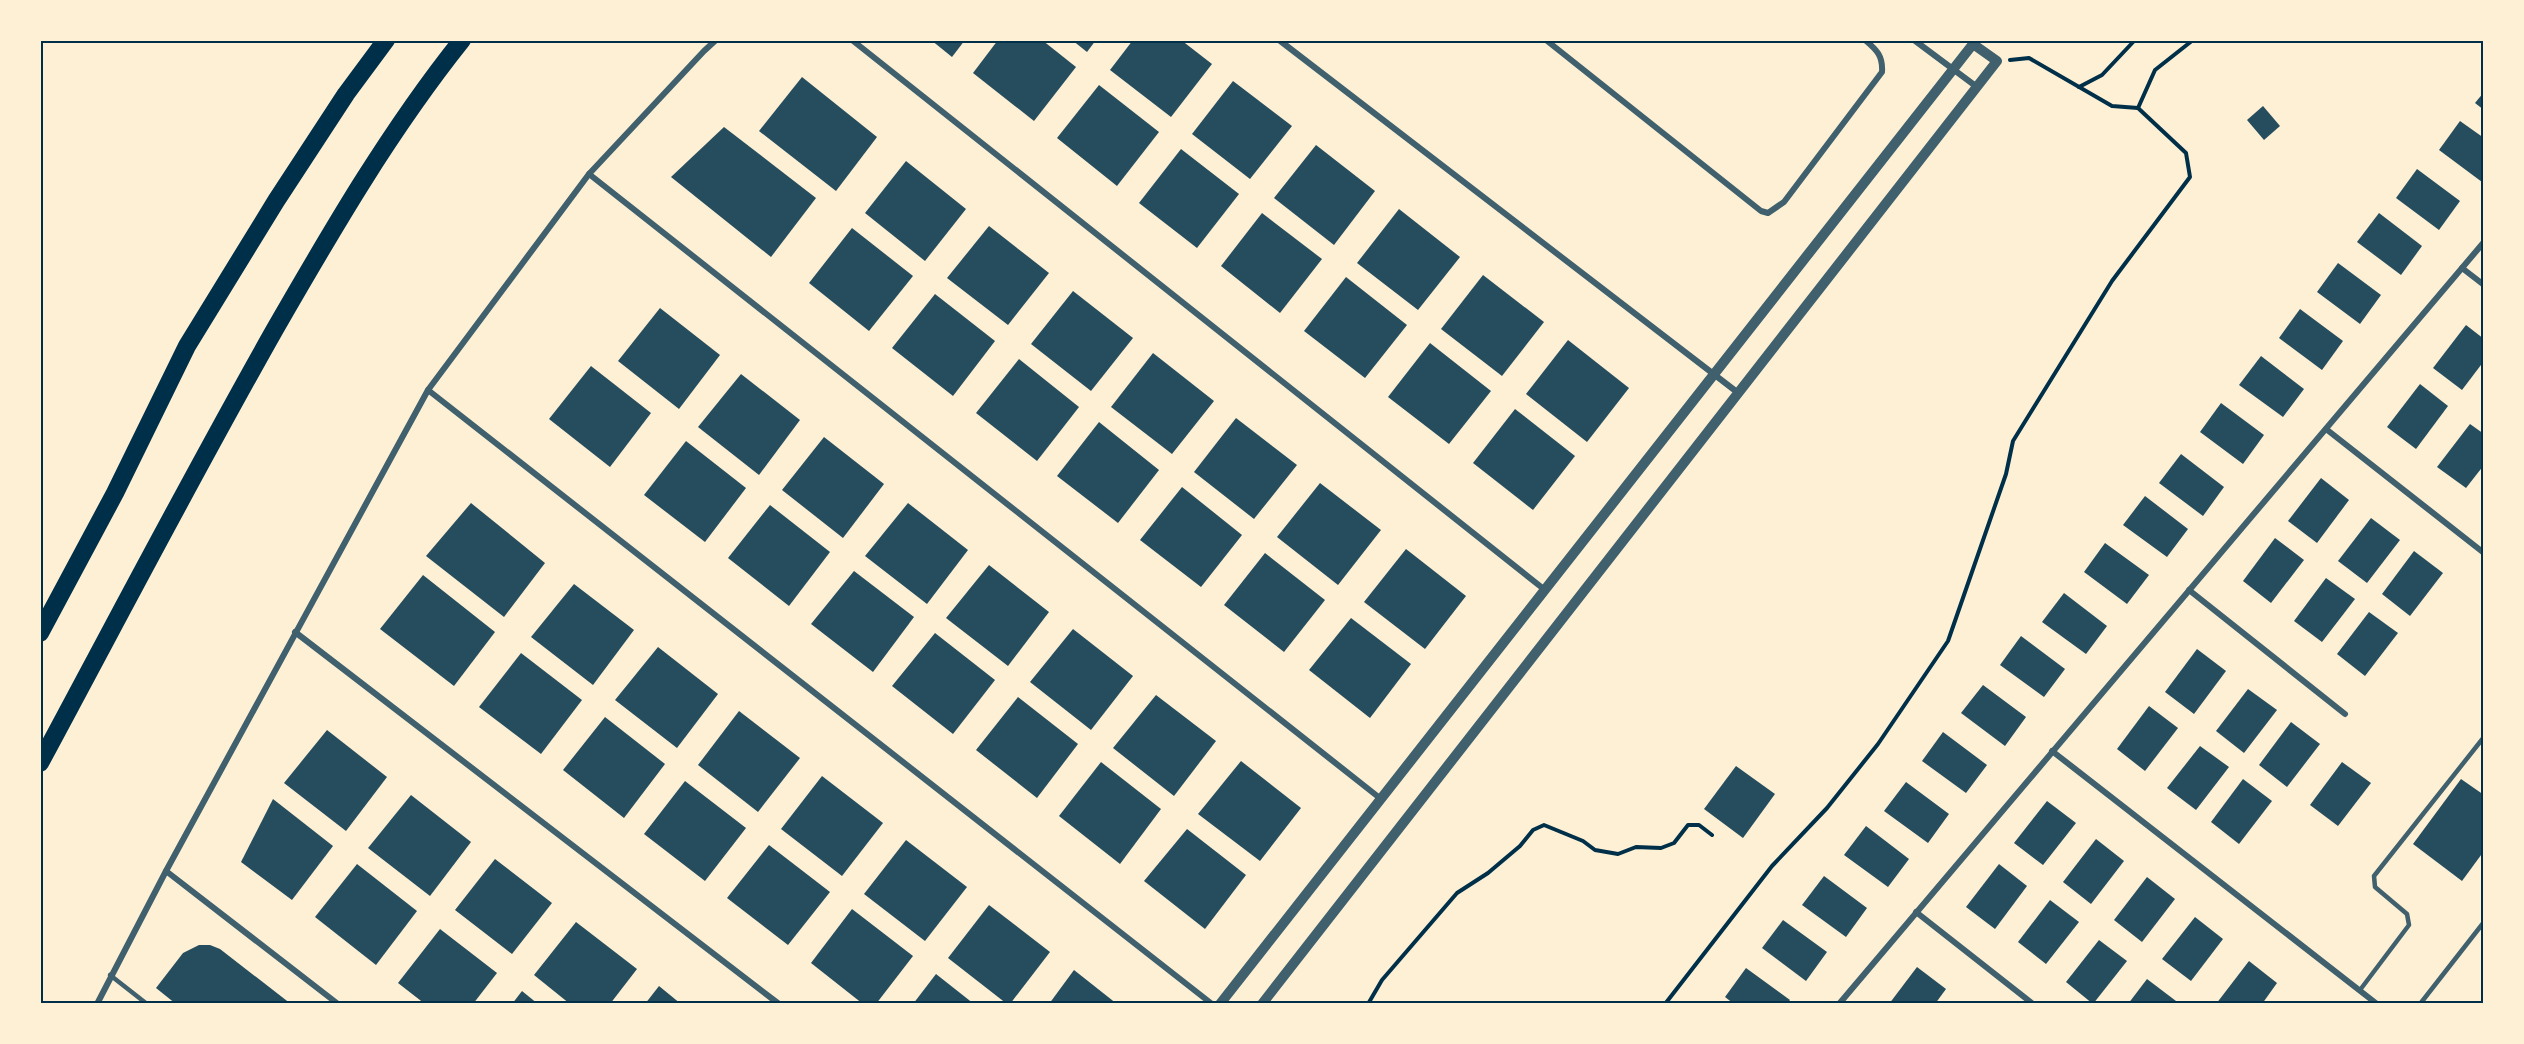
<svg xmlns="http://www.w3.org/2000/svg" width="2524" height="1044" viewBox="0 0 2524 1044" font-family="Figtree,sans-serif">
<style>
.building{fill:#264d5e}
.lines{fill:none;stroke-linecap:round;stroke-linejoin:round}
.path{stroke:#003049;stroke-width:4}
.service{stroke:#3f606c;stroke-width:4.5}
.minor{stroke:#3f606c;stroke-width:6}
.tertiary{stroke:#3f606c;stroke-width:10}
.motorway{stroke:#003049;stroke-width:18}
.neatline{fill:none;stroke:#003049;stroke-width:2}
</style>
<rect width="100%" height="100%" fill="#fdf0d5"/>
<g class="building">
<polygon points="931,40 965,40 952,57"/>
<polygon points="998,40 1042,40 1076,67 1034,121 973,73"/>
<polygon points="1072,40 1096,40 1087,52"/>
<polygon points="1133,40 1181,40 1212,64 1171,117 1110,70"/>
<polygon points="802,77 877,137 836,191 759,131"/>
<polygon points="1233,81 1292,126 1250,179 1192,134"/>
<polygon points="1099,85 1159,132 1117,186 1057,138"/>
<polygon points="2484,92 2484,110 2475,103"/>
<polygon points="2263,106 2280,126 2264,140 2247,120"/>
<polygon points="2460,121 2484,138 2482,182 2439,150"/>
<polygon points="724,127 816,198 771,257 671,177"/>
<polygon points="1316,145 1375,191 1334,245 1274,198"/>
<polygon points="1181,149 1239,194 1197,248 1139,203"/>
<polygon points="906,161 966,209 925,261 865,213"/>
<polygon points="2417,169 2460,201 2439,230 2396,198"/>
<polygon points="1399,209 1460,257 1418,310 1357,263"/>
<polygon points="1262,213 1322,259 1280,313 1221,266"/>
<polygon points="2379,213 2422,246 2401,275 2357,242"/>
<polygon points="989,226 1049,273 1008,325 947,278"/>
<polygon points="852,228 913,276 869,331 809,283"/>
<polygon points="2338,263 2381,295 2360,324 2317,292"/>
<polygon points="1483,275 1544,322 1502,376 1441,329"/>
<polygon points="1346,277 1407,325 1365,378 1304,331"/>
<polygon points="1073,291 1133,338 1091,391 1031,344"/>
<polygon points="935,294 995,341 953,396 892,348"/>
<polygon points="660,308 720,355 679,409 618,361"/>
<polygon points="2300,309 2343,341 2322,370 2279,338"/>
<polygon points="2466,325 2484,339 2484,361 2462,390 2433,368"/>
<polygon points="1568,340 1629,388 1587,442 1526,394"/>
<polygon points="1430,343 1491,391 1449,444 1388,397"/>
<polygon points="1153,353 1214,401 1172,454 1111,407"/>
<polygon points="2261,356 2304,389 2283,417 2239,385"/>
<polygon points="1019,359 1079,407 1037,461 976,413"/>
<polygon points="591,366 651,413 610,467 549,419"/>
<polygon points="741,374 800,420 759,475 698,427"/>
<polygon points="2420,384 2448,406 2416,449 2387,427"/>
<polygon points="2221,403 2264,435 2243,464 2200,432"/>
<polygon points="1515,409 1575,456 1533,510 1473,463"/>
<polygon points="1236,418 1297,465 1254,519 1194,472"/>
<polygon points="1099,422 1159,470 1118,523 1057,476"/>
<polygon points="2470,424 2484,434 2484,465 2466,488 2437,467"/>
<polygon points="824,437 884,484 843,538 782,490"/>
<polygon points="686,441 746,488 705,542 644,495"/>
<polygon points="2181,454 2224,487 2203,516 2159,483"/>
<polygon points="2321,478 2349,500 2317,543 2288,521"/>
<polygon points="1320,483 1381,530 1338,585 1277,537"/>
<polygon points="1182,487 1242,535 1201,587 1140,540"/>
<polygon points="2145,496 2188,529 2167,557 2123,525"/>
<polygon points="471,503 545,563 504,617 426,556"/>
<polygon points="908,503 968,550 927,604 865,556"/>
<polygon points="770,505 830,552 789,606 728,558"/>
<polygon points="2371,518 2400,540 2367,583 2338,561"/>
<polygon points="2275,538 2304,560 2271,603 2243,581"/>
<polygon points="2105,543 2149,575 2127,604 2084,572"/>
<polygon points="1406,549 1466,596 1425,649 1364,602"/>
<polygon points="2414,551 2443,573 2410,616 2382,594"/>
<polygon points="1265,553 1325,600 1284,652 1224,605"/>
<polygon points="989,565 1049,612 1008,666 946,618"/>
<polygon points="854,571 914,617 873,672 811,624"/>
<polygon points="423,575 495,632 454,686 380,629"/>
<polygon points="2326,578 2355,599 2322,642 2294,621"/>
<polygon points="574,584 634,630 593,685 531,637"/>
<polygon points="2064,593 2107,626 2086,654 2042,622"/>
<polygon points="2369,612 2398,633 2365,676 2337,654"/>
<polygon points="1351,618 1411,664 1370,718 1309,670"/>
<polygon points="1073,629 1133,676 1091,730 1030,682"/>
<polygon points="935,633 995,680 953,734 892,686"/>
<polygon points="2021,636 2065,669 2044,697 2000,665"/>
<polygon points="658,647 718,694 677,748 615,700"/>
<polygon points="2197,649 2226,671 2194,714 2165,692"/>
<polygon points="521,653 582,700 541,754 479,707"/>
<polygon points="1983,685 2026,717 2005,746 1961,713"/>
<polygon points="2248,689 2277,710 2244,753 2216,731"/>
<polygon points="1156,695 1216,741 1174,796 1113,748"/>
<polygon points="1018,697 1078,744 1037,798 976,750"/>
<polygon points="2149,706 2178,728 2145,771 2117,749"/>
<polygon points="739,711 800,758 758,812 698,765"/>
<polygon points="605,717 665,764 624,818 563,770"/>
<polygon points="2291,722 2320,744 2287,787 2259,765"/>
<polygon points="327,730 387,777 346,831 284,783"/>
<polygon points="1943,732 1987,765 1966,793 1922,761"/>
<polygon points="2200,746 2229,767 2196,810 2167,788"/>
<polygon points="1241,761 1301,808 1260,861 1198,814"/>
<polygon points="1101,762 1161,809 1120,864 1059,816"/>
<polygon points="2342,762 2371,783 2338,826 2310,805"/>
<polygon points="1736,766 1775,794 1743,838 1704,809"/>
<polygon points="822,776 883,823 842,876 781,829"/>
<polygon points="2243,779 2272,801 2239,844 2211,822"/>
<polygon points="2461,779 2484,795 2484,851 2462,881 2413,844"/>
<polygon points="685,781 746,828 705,881 644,834"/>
<polygon points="1906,782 1949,814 1928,843 1884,811"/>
<polygon points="411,795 471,842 430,896 368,848"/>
<polygon points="273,799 333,846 292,900 241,862"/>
<polygon points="2047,801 2076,823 2043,865 2014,843"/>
<polygon points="1866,826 1909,859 1888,887 1844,855"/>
<polygon points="1187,829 1246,875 1205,929 1144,881"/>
<polygon points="2096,839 2124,861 2091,904 2063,882"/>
<polygon points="906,840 967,887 925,941 864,894"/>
<polygon points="769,845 830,892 788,945 727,898"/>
<polygon points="495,859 552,903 512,954 455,910"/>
<polygon points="357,864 417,911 376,965 315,917"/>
<polygon points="1999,864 2027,886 1995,929 1966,907"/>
<polygon points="1824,876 1867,908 1846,937 1802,905"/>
<polygon points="2147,877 2175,899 2142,942 2114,920"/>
<polygon points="2050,900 2079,922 2046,964 2018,942"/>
<polygon points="989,905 1050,952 1010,1004 1007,1004 948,958"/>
<polygon points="852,909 913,956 876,1004 863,1004 811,963"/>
<polygon points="2195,917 2223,939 2191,981 2162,959"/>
<polygon points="1783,920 1827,952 1806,981 1762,948"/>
<polygon points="576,922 637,969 610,1004 570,1004 534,975"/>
<polygon points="440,929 497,973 473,1004 425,1004 398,983"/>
<polygon points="2099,940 2127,961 2093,1004 2066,982"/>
<polygon points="199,945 210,945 220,949 291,1004 176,1004 156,988 183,953"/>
<polygon points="2249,961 2277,983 2262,1004 2216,1004"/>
<polygon points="1917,967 1946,989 1935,1004 1889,1004"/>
<polygon points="1746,968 1790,1000 1787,1004 1734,1004 1725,997"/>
<polygon points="1074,970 1117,1004 1049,1004"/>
<polygon points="936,974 974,1004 913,1004"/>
<polygon points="2147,979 2176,1001 2174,1004 2128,1004"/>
<polygon points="659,986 681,1004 645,1004"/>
<polygon points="522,991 538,1004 512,1004"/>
</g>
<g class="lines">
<g class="path">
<polyline points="2010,60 2029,58 2112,106 2138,108"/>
<polyline points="2079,87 2102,75 2135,40"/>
<polyline points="2138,108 2155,70 2193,40"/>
<polyline points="1368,1004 1382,980 1457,893 1488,873 1520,846 1533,830 1544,825 1583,841 1595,850 1618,854 1636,847 1661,848 1674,843 1688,825 1699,825 1712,835"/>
<polyline points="1665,1004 1772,866 1827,808 1878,744 1948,641 2006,474 2013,441 2112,281 2190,177 2186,153 2138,108"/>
</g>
<g class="service">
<polyline points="110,975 147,1004"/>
<polyline points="2360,990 2409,925 2407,914 2375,887 2374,876 2484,737"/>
<polyline points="2420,1004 2484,922"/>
</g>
<g class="minor">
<polyline points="852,40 1545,590"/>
<polyline points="1279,40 1737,392"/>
<path d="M1546,40L1761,211L1768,213L1784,202L1882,72C1883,56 1877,50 1865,40"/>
<polyline points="1914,40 1977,87"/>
<polyline points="589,174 1381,799"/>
<polyline points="2462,268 2484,285"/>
<polyline points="428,390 1212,1004"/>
<polyline points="2326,429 2484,553"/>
<polyline points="2189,590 2345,714"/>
<polyline points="295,632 779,1004"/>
<polyline points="2052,751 2377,1004"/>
<polyline points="166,871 338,1004"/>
<polyline points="1916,912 2033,1004"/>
<polyline points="97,1004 166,871 428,390 589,174 704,51 716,40"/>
<polyline points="1839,1004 2484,242"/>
</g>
<polyline class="tertiary" points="1220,1004 1973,44 1997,61 1262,1004"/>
<g class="motorway">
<polyline points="40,633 115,493 187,346 276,201 346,94 386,40"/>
<path d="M40,763C118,618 194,472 275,329C332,230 390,130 462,40"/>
</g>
</g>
<rect width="2524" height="1044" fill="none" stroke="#fdf0d5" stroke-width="84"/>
<rect x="42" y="42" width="2440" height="960" class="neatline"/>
</svg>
